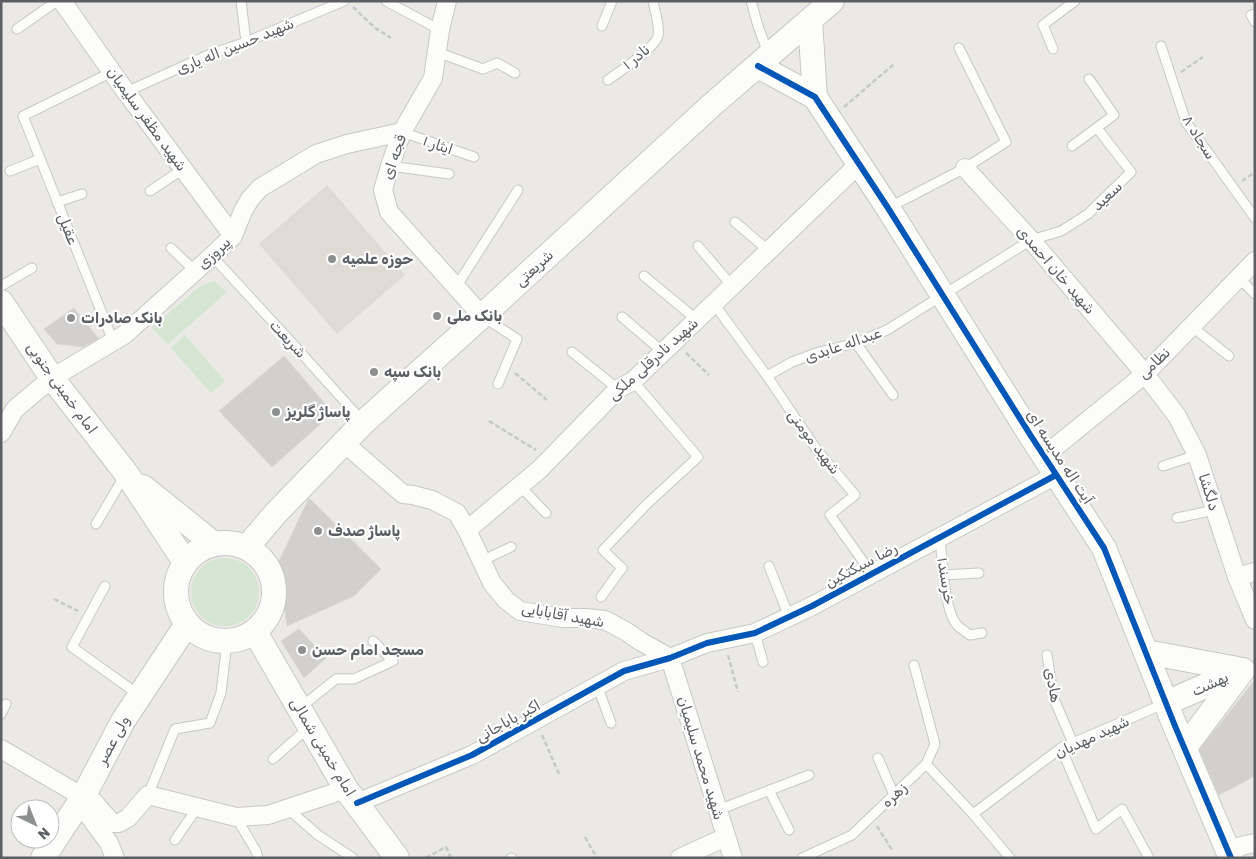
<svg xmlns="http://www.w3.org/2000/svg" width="1256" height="859" viewBox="0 0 1256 859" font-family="Rubik,Vazirmatn,sans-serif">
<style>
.education{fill:#dedbd5}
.green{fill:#d4e6d1}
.building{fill:#d1d0ce;stroke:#dad8d4}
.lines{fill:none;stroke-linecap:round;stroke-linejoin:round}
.lane-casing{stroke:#c7c8c7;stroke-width:11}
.street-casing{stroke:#c7c8c7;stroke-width:20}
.secondary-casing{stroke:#c7c8c7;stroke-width:26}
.path{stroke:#c5cac8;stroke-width:2.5;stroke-dasharray:5 2.5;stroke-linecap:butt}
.lane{stroke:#fcfcfb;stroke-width:9}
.street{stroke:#fcfcfb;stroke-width:18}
.secondary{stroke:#fcfcfb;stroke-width:24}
.cycleway-casing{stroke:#fff;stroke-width:9}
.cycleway{stroke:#0057b8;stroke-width:6}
.poi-dot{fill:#8d8f90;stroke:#fff;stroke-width:2}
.labels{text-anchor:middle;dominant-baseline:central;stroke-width:4.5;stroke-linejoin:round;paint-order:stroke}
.street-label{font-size:15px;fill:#5b5f63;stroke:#fff}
.poi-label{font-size:15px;font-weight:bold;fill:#5b5f63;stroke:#fff;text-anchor:start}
</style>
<rect width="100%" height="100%" fill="#ebe9e5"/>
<polygon class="education" points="327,185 405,275 337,334 259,244"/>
<g class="green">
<polygon points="214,281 227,292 168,344 152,328 199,287"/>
<polygon points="185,335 225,381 211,393 171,348"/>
<circle cx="225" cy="592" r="34"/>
</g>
<g class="building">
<polygon points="74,308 99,339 83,347 57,344 44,329"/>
<polygon points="284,356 333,413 272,467 219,411"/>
<polygon points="309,498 381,569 354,596 287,626 278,563"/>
<polygon points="299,629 326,658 304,678 281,641"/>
<polygon points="1255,680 1255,776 1219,795 1199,750"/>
</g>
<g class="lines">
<defs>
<g id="lane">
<polyline points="241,1 246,42"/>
<polyline points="386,1 440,30"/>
<polyline points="751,1 758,26 768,53"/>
<polyline points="1255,14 1251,15 1255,22"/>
<polyline points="602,26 612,1"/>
<polyline points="17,29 57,1"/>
<polyline points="1161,46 1186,122 1255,218"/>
<polyline points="1053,49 1043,25 1075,1"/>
<polyline points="437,52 483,69 497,63 515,73"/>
<polyline points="112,72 23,116 113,341"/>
<path d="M608,80C619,72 655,48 658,36C660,25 655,12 653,1"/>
<polyline points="126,92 208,55 246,42 344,1"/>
<polyline points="402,132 474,157"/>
<polyline points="1072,146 1114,115 1089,79"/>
<polyline points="390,166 449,174"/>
<polyline points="10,171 40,159"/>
<polyline points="150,191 183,169"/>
<polyline points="57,202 82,194"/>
<polyline points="888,208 965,168 1006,142 959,48"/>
<polyline points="735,222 769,251"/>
<polyline points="698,246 732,286"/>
<polyline points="171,248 195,271"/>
<polyline points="212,256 294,345 363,422"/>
<polyline points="644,276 697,320"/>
<polyline points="1239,278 1255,294"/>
<polyline points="1,286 32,268"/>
<polyline points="456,287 518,190"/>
<polyline points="714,304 767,376 817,450 855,495 830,515 872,574"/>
<polyline points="482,316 517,339 498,384"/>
<polyline points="622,317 663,352"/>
<polyline points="1191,326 1229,356"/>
<polyline points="856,343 893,395"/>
<polyline points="572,352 618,389"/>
<polyline points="767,376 792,362 819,352 856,343 887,330 1031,240 1061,231 1088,214 1131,172 1097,128"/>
<polyline points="1163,466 1197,455"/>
<polyline points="520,486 546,513"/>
<polyline points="1177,518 1214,510"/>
<polyline points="96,524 125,475"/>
<path d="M940,538C942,558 944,610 957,625C961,629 966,632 970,635L982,633"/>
<polyline points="481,561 511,547"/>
<polyline points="769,566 789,617"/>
<polyline points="943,575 979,573"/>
<polyline points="105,586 72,647 139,695"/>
<polyline points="601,597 622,568 603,550 647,504 698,457 633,381"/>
<polyline points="755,633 763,662"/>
<polyline points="1047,655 1054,699 1073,743"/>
<polyline points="914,665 935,744 926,764"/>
<polyline points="597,685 611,723"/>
<polyline points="301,707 336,679 354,679 393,661 373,641"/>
<polyline points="1,714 6,704"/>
<polyline points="1061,748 1096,829 1122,809 1149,858"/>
<polyline points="878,758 894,795"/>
<polyline points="273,759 309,727"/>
<polyline points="769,790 789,830"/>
<polyline points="148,795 175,729 210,723 221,693 227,642"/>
<polyline points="288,809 318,835 353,858"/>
<polyline points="718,810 809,775"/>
<polyline points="973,814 1061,748 1166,703"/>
<polyline points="236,817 256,851 258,858"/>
<polyline points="175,840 197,808"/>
<polyline points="511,858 512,858"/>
<polyline points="802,858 852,835 926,764 973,814 1010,858"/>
</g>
<g id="street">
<polyline points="62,1 126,92 233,236"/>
<polyline points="447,1 440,30 433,78 402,132 390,166 383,190 389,212 482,316"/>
<polyline points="965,168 1031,240 1145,374 1177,416 1197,455 1237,577 1255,620"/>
<polyline points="1,433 15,409 52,378 124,335 212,256 233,236 243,211 250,199 260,188 316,154 347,144 402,132"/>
<polyline points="344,443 403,494 413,495 432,500 457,513 467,530 492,583 506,600 520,611 563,618 586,618 605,620 627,632 640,641 670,658"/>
<polyline points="1044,456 1145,374 1255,261"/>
<polyline points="467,530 540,469 618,389 633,381 859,164"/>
<polyline points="1237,577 1255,572"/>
<polyline points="670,658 733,858"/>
<polyline points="1,749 83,797 94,802 112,823 119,823 128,818 148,795 236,817 268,815 346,789"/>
<polyline points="83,797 86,812 109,843 115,858"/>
<polyline points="357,803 472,755 624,671 670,658 707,643 755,633 812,606 1056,475"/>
<polyline points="1228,849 1255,843"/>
<polyline points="680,858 726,837"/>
</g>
<g id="secondary">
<polyline points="810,21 815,97"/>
<polyline points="758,66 815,97 888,208 1031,436 1104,548 1175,726 1231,858"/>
<polyline points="1,302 52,378 126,473 185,562"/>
<polyline points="143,487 214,544"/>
<circle cx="225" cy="592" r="49"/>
<polyline points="247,547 276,513 364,422 482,316 714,103 832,1"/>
<polyline points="255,632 346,789 397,858"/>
<polyline points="1146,652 1243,670 1185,747"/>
<polyline points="1166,703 1242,670"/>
<polyline points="43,858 83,797 123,721 187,624"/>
</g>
</defs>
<use href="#lane" class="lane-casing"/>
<use href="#street" class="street-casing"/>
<use href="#secondary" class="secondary-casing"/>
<g class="path">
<polyline points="353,7 375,28 391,38"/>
<polyline points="1181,72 1203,57"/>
<polyline points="844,107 894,64"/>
<polyline points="1242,181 1255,172"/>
<polyline points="686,353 709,375"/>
<polyline points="515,373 547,400"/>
<polyline points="489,421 536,450"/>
<polyline points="54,599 78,611"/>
<polyline points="728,655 738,692"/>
<polyline points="542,735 559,774"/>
<polyline points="877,826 892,850"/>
<polyline points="585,837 597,858"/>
<polyline points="426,858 446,847 451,858"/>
</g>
<use href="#lane" class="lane"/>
<use href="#street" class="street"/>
<use href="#secondary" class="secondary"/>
<defs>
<g id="cycleway">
<polyline points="758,66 815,97 888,208 1031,436 1104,548 1175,726 1231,858"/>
<polyline points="357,803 472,755 624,671 670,658 707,643 755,633 812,606 1056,475"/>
</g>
</defs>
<use href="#cycleway" class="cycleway-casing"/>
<use href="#cycleway" class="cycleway"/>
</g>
<g class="poi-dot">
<circle cx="332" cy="259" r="5"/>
<circle cx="437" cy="316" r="5"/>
<circle cx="71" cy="318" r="5"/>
<circle cx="374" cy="372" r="5"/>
<circle cx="276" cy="412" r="5"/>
<circle cx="318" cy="531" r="5"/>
<circle cx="302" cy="650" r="5"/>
</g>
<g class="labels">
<g class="street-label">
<text transform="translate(235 46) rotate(-22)">شهید حسین اله یاری</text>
<text transform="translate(636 57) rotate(-39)">نادر ۱</text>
<text transform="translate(147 119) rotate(54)">شهید مظفر سلیمیان</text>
<text transform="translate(1199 137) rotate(58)">سجاد ۸</text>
<text transform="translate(438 145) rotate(19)">ایثار ۱</text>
<text transform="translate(394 157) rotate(-71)">قجه ای</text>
<text transform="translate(1107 196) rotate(-44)">سعید</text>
<text transform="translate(68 229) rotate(68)">عقیل</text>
<text transform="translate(214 253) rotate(-43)">پیروزی</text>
<text transform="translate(534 268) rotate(-43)">شریعتی</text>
<text transform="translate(1056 270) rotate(49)">شهید خان احمدی</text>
<text transform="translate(288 339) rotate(47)">شریعت</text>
<text transform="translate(843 345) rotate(-19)">عبداله عابدی</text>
<text transform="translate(653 359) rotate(-42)">شهید نادرقلی ملکی</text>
<text transform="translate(1154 363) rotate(-44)">نظامی</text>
<text transform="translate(62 388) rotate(54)">امام خمینی جنوبی</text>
<text transform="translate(814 442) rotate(53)">شهید مومنی</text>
<text transform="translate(1060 457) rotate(57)">آیت اله مدیسه ای</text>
<text transform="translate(1209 492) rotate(72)">دلگشا</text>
<text transform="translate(861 565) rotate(-28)">رضا سبکتکین</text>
<text transform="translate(946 581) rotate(81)">خرسند۱</text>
<text transform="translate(563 615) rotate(10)">شهید آقابابایی</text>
<text transform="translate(1210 684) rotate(-24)">بهشت</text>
<text transform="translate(1053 685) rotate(79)">هادی</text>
<text transform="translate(508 721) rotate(-29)">اکبر باباجانی</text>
<text transform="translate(1092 737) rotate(-25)">شهید مهدیان</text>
<text transform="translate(113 740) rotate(-62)">ولی عصر</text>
<text transform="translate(323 747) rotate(59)">امام خمینی شمالی</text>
<text transform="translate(701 758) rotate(73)">شهید محمد سلیمیان</text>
<text transform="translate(894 795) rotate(-44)">زهره</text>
</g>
<g class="poi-label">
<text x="342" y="259">حوزه علمیه</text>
<text x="447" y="316">بانک ملی</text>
<text x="81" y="318">بانک صادرات</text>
<text x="384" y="372">بانک سپه</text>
<text x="286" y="412">پاساژ گلریز</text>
<text x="328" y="531">پاساژ صدف</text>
<text x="312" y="650">مسجد امام حسن</text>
</g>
</g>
<rect width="1256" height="859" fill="none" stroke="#5b5f63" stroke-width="5"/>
<g transform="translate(35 824) rotate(137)"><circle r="24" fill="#ffffff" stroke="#bdbfc1"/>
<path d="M0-4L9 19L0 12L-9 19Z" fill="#8d8f90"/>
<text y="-8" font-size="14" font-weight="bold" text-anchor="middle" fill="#5b5f63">N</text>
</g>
</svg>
